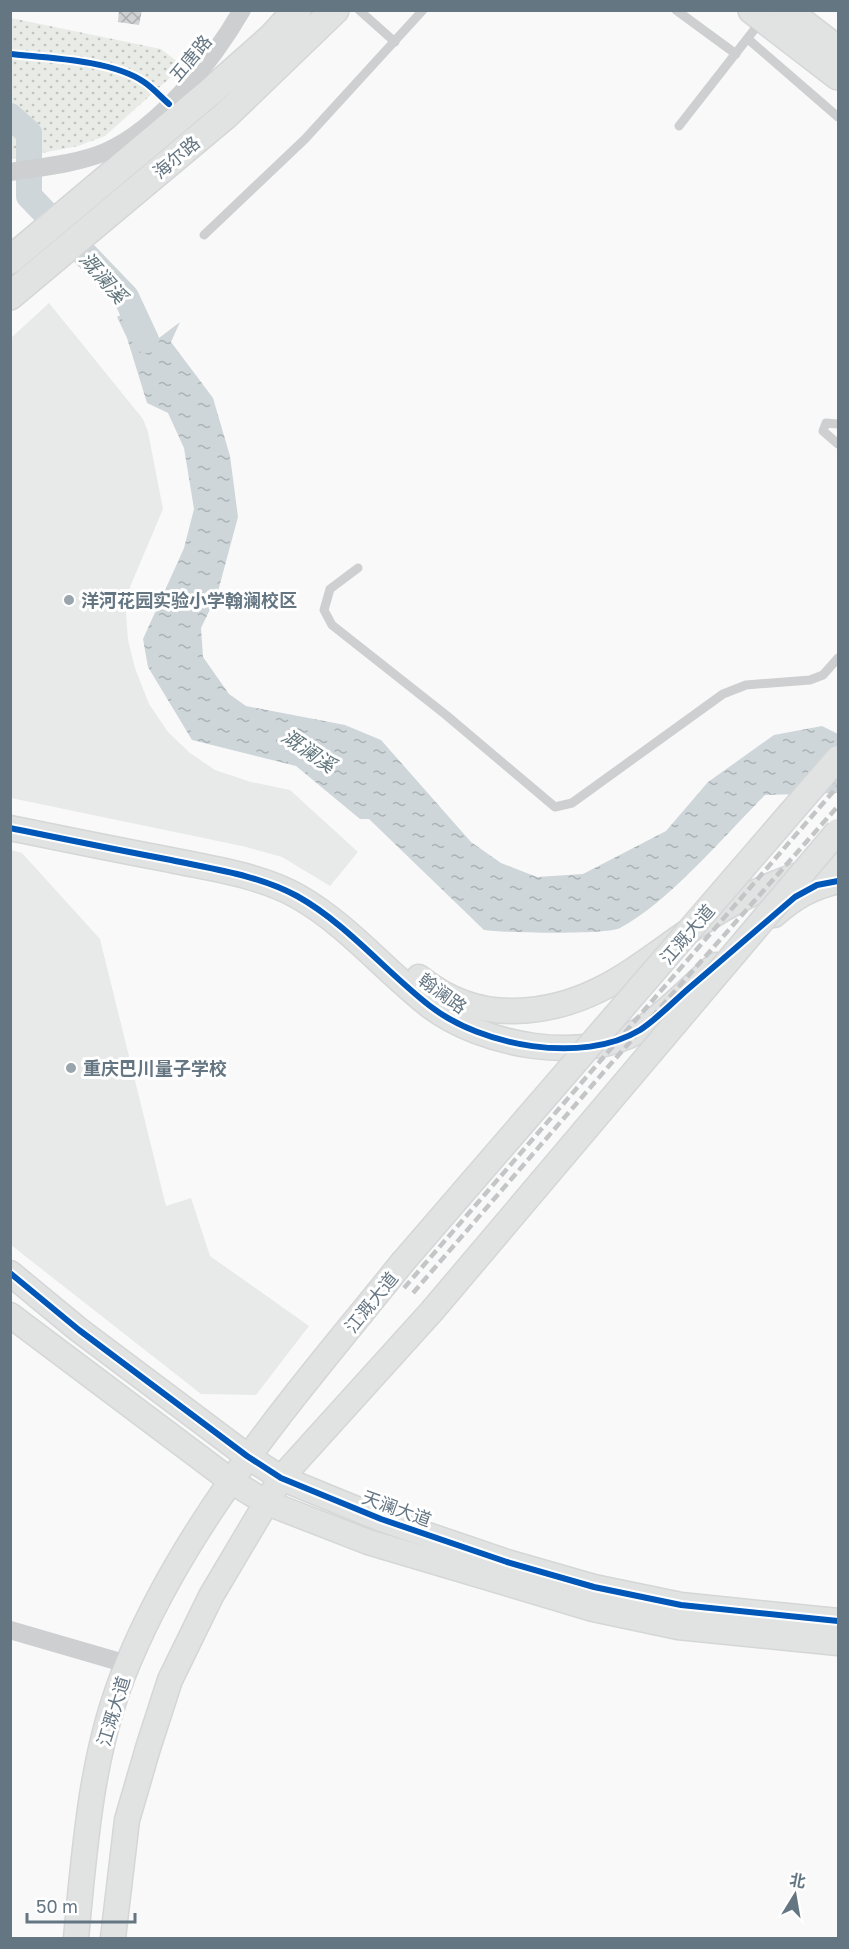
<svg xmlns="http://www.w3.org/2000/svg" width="849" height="1949" viewBox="0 0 849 1949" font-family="'Golos Text','Noto Sans SC',sans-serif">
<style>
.built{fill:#e8e9e9}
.park{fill:url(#park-dots)}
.water{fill:url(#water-ripples)}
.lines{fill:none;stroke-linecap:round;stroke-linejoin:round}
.river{stroke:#ced6d9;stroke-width:26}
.building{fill:url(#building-cross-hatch)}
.secondary-casing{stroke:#d5d6d7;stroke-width:27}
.primary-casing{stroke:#d5d6d7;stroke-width:30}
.lane{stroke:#cecfd0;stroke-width:9}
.street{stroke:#cecfd0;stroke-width:18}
.secondary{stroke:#e1e2e2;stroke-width:24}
.primary{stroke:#e1e2e2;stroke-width:27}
.rail{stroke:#c3c5c6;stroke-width:4.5;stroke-dasharray:9 4.5;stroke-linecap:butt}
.secondary-bridge-casing{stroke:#d5d6d7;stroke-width:27;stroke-linecap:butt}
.secondary-bridge{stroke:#e1e2e2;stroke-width:24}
.cycleway-casing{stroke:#fff;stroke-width:10}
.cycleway{stroke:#0057b8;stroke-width:6}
.poi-dot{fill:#99a4ac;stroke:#fff;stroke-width:2}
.labels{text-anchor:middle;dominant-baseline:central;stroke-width:6;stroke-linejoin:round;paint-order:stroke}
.street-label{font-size:18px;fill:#657683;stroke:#fff}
.poi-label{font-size:18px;font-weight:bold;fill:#657683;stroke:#fff;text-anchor:start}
.water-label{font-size:20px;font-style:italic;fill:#60757c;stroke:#fff}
</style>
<defs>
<pattern id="park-dots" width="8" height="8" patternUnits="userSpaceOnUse" patternTransform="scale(1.5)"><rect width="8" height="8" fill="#e8ebe6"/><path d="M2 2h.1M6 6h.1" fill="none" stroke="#c0c3c0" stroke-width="1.8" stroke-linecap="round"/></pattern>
<pattern id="water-ripples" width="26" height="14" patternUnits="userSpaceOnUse" patternTransform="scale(1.5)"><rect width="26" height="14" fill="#ced6d9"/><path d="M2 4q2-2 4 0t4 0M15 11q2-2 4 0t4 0" fill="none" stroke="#abb2b5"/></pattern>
<pattern id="building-cross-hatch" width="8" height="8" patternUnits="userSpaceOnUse" patternTransform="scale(1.5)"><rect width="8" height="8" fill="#d0d2d3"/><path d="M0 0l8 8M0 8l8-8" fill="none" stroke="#acafb1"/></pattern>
</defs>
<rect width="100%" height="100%" fill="#f9f9f9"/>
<g class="built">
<polygon points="49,303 143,419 148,432 163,509 130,587 126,613 128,640 135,668 149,704 168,732 190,753 215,770 251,782 290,790 358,852 330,886 282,857 242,846 11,798 11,338"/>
<polygon points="11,850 22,853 100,939 166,1206 191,1198 210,1256 309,1326 256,1395 201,1394 11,1245"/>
</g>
<polygon class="park" points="11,18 161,49 183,66 105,136 78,146 11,159"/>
<path class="water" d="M139,305L159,338L180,322L171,342L213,398L230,456L238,517L217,595L201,628L203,657L229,694L246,706L345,725L381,740L471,842L501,863L537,877L583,874L666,831L708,782L774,735L822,726L838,734V793L765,795C725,835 669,902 620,928C606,935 504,933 484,930L369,819H360L296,766L192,740L148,667L143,639L184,548L194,509L184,448L168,413L147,403L127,338L117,317Z"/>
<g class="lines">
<polyline class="river" points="10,116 29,133 29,196 126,297 146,340"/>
</g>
<polygon class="building" points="119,10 142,10 139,25 118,22"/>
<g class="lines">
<defs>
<g id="secondary">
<path d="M10,828C64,839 117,850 171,860C213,869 259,875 297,896C347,924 385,971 430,1006C481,1045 583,1065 640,1030C665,1015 693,984 716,965"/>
<path d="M774,915C795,897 812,887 838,881"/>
<path d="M419,977C448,1000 478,1012 515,1011C608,1009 656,945 732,904C764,886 803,872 838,864"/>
<polyline points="10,1273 79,1330 247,1456 281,1478 381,1519 507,1562 594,1587 681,1605 838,1621"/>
<polyline points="10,1315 231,1481 265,1502 368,1542 593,1609 678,1627 838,1643"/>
<path d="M76,1938C85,1846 91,1750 128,1663C191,1512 301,1389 402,1263"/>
<polyline points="113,1938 127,1820 148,1748 170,1680 211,1596 281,1478 432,1311"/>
</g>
<g id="primary">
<polyline points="752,10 838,76"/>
<polyline points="786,10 838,50"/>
<polyline points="10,260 210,92 272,37 297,10"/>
<polyline points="10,296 226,115 335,10"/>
</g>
</defs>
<use href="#secondary" class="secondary-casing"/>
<use href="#primary" class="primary-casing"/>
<g class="lane">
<polyline points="359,10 395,42"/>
<polyline points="676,10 736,54"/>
<polyline points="748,39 838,117"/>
<polyline points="679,126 761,21"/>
<polyline points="204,235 305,139 423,10"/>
<polyline points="838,424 826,423 823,431 838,444"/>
<polyline points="358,568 330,589 324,610 332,625 446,715 555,807 572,803 723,694 746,685 810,680 823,675 838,658"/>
</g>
<g class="street">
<path d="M10,172C42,167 76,164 105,152C160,128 213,60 242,10"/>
<polyline points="10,1630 127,1664"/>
</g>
<use href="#secondary" class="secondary"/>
<use href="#primary" class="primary"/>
<g class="rail">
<polyline points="404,1288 838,786"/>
<polyline points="413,1293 608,1067 838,806"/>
</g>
<defs>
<g id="secondary-bridge">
<polyline points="402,1263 838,758"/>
<polyline points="432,1311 838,831"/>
</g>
</defs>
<use href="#secondary-bridge" class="secondary-bridge-casing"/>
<use href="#secondary-bridge" class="secondary-bridge"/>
<defs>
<g id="cycleway">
<path d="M10,54C49,58 112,60 144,82C153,88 161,97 169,104"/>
<path d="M10,828C64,839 117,850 171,860C213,869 258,875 297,896C347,924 385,971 430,1006C481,1046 582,1065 640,1030C657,1019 673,1002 688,989C724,958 759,928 795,897L817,885L838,881"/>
<polyline points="10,1273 79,1330 247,1456 281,1478 381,1519 507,1562 594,1587 681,1605 838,1621"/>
</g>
</defs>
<use href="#cycleway" class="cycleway-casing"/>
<use href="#cycleway" class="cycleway"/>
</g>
<g class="poi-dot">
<circle cx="69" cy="600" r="6"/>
<circle cx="71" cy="1068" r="6"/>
</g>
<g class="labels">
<g class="street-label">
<text transform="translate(190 58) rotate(-50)">五唐路</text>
<text transform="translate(176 157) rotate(-40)">海尔路</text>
<text transform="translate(687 934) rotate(-49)">江溉大道</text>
<text transform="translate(443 993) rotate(36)">翰澜路</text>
<text transform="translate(371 1302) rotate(-51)">江溉大道</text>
<text transform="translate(397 1508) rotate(20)">天澜大道</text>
<text transform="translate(113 1711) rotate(-73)">江溉大道</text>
</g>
<g class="poi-label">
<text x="81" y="600">洋河花园实验小学翰澜校区</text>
<text x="83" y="1068">重庆巴川量子学校</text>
</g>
<g class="water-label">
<text transform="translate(104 277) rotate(49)">溉澜溪</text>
<text transform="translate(309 750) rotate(34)">溉澜溪</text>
</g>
</g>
<rect width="849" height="1949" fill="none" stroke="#657683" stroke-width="24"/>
<g transform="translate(795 1895) rotate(11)" stroke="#ffffff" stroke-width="4.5" paint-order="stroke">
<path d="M0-4.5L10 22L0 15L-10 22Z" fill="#657683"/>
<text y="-9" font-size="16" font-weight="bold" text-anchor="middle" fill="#657683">北</text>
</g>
<path d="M27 1913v9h108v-9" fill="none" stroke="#657683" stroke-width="3"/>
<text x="36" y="1913" font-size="18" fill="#657683" stroke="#ffffff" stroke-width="4.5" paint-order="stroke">50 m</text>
</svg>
